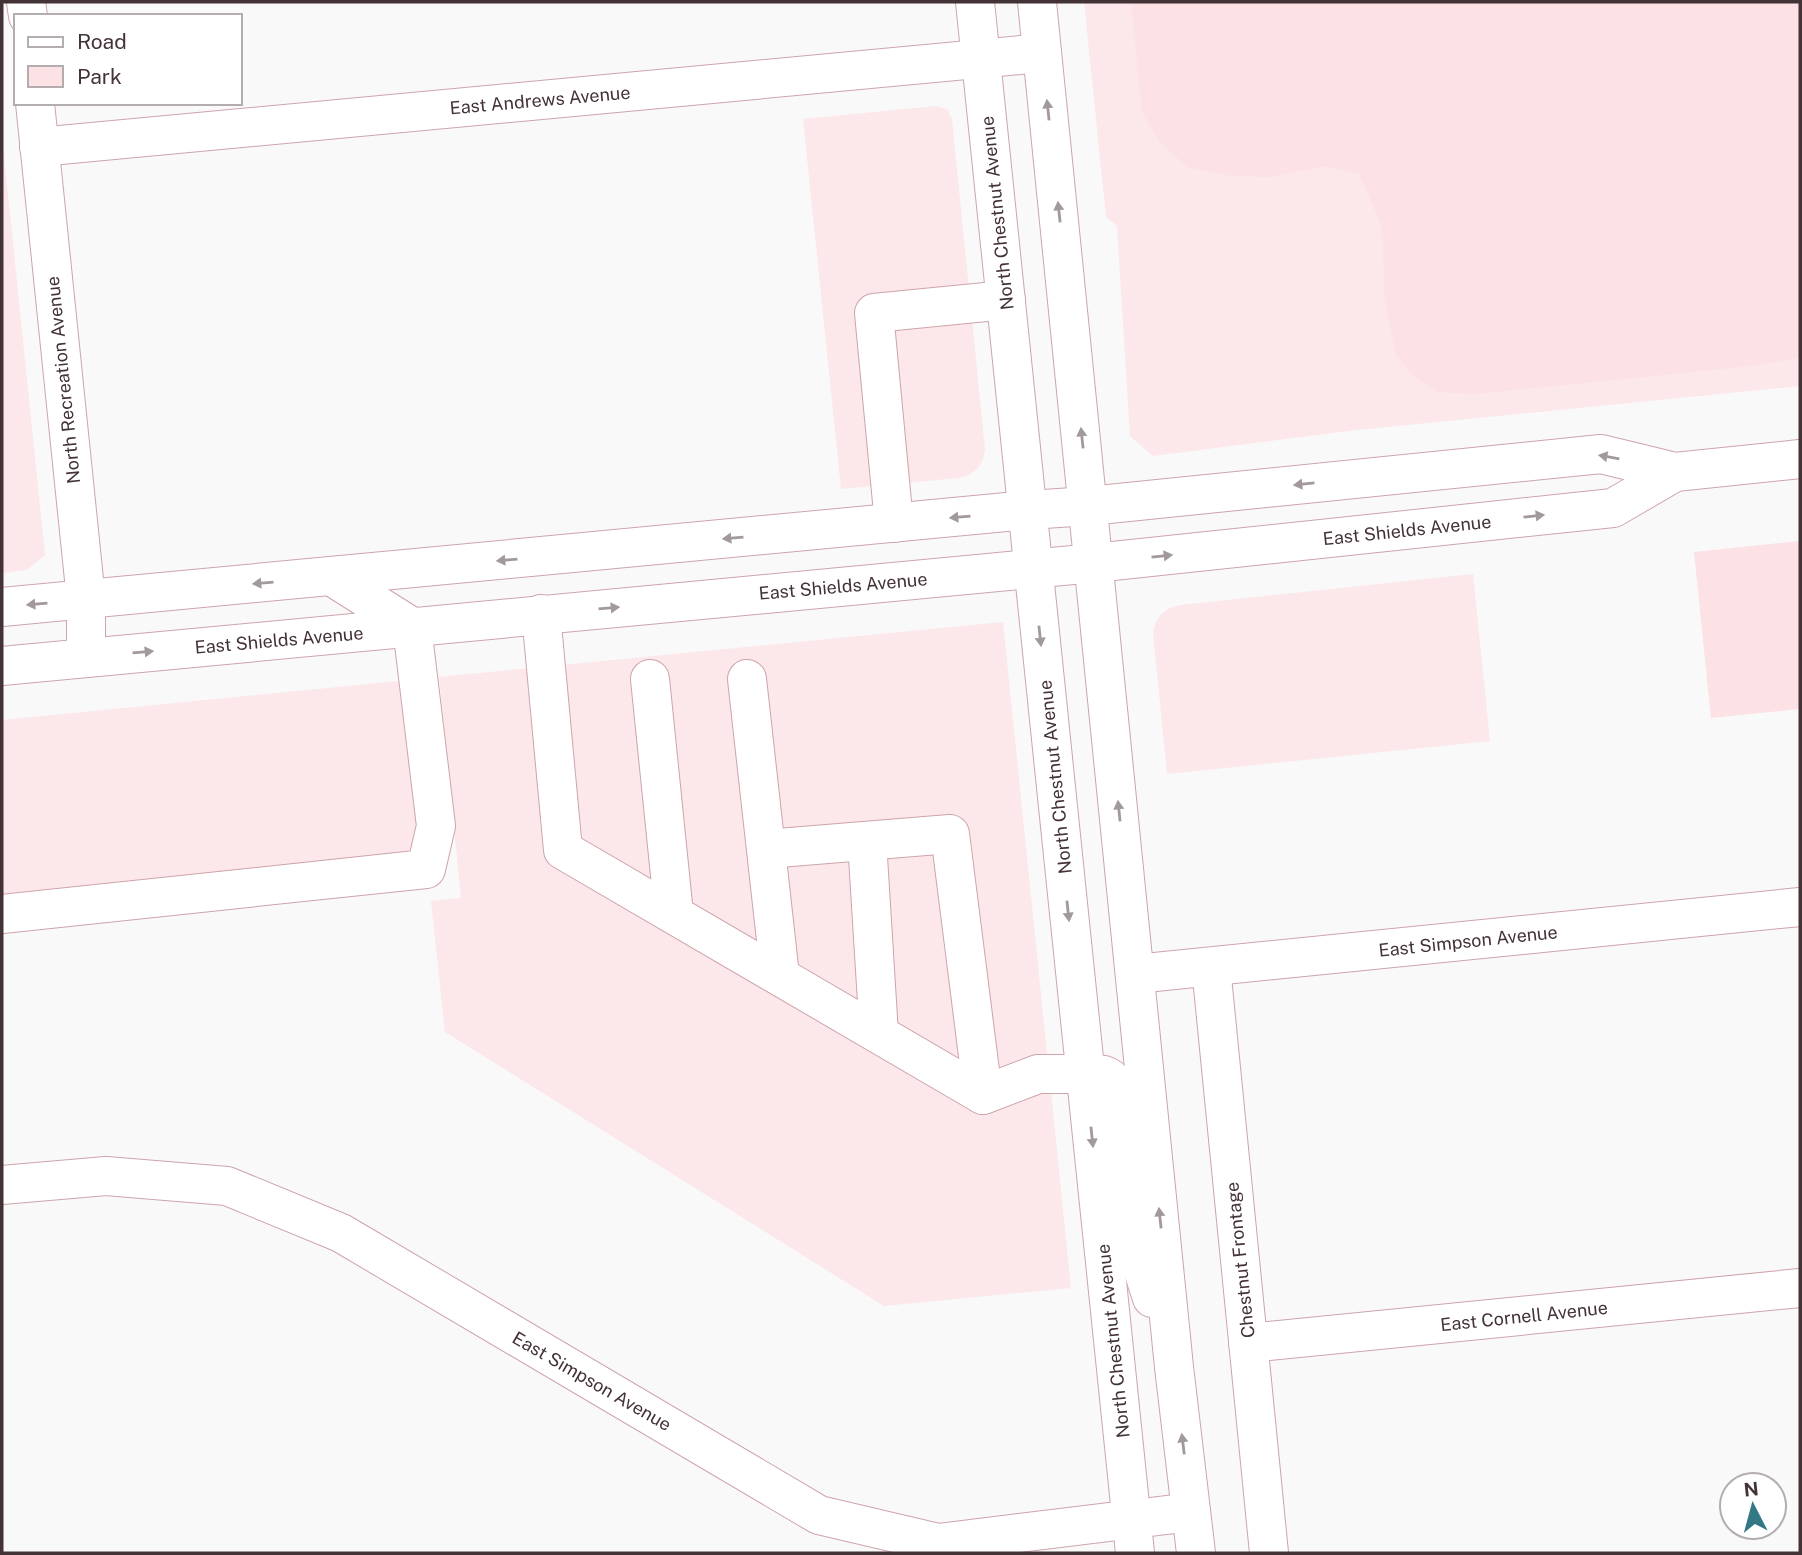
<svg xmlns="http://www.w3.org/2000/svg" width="1802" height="1555" viewBox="0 0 1802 1555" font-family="'Public Sans',sans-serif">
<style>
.built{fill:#fce7ea}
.green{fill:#fce1e5}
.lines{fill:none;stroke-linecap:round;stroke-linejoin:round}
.minor-casing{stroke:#cda4aa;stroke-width:40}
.major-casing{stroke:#cda4aa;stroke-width:40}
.minor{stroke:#fff;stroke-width:38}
.major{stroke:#fff;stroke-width:38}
.oneway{fill:#a2999a}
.labels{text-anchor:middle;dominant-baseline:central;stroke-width:7;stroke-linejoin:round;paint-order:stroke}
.street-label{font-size:18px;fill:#443336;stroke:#fff}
</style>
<rect width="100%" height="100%" fill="#f9f9f9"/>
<g class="built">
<polygon points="1084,2 1800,2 1800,386 1357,430 1153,456 1130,436 1117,226 1106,217"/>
<polygon points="936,106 947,109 952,119 985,450 983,460 977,469 969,475 959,478 841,489 803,119"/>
<polygon points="2,136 45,555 27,570 2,573"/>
<polygon points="1473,574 1490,741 1167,774 1153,632 1156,622 1161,614 1170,608 1180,605"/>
<polygon points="1003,622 1071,1288 884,1306 445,1032 431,901 461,898 439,677"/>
<polygon points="409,680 426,852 2,913 2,720"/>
</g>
<g class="green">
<polygon points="1131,2 1800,2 1800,358 1741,367 1475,394 1437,392 1416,378 1396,355 1385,301 1382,226 1359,174 1325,166 1270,177 1232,176 1187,167 1160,142 1142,112"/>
<polygon points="1800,541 1800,709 1711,718 1694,552"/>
</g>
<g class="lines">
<defs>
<g id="minor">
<polyline points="26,2 28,16"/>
<polyline points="35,103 86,599 86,658"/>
<polyline points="39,147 1042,53"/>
<polyline points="1089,506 1601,454 1675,472 1800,459"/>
<polyline points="894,523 874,313 1006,300"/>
<polyline points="1094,563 1613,508 1675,472"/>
<polyline points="541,614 563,850 983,1095 1038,1074 1085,1074"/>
<polyline points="650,679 674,914"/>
<polyline points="747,679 780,976"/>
<polyline points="867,841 879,1034"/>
<polyline points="766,849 950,834 983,1095"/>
<polyline points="2,914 426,869 436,826 412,627 331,576"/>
<polyline points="1211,967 1269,1553"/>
<polyline points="1135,974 1800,907"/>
<polyline points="2,1185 106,1176 227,1186 341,1233 819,1515 938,1543 1191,1512"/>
<polyline points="1248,1343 1800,1288"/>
</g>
<g id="major">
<polyline points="975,2 1135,1553"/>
<polyline points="1037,2 1174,1367 1196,1553"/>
<polyline points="2,607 1028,510 1089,506"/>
<polyline points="2,666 1094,563"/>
<path d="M1085,1074C1105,1074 1110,1073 1120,1092L1135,1246L1152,1298"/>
</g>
</defs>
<use href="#minor" class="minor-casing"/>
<use href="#major" class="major-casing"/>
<use href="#minor" class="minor"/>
<use href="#major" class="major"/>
</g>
<defs><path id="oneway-solid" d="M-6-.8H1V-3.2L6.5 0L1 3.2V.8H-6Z" transform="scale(1.75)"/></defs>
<g class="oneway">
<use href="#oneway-solid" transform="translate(1048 110) rotate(-96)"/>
<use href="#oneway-solid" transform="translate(1059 212) rotate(-96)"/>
<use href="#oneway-solid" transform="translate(1082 438) rotate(-96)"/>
<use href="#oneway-solid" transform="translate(1609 457) rotate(-170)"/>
<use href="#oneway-solid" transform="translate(1304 484) rotate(174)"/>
<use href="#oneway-solid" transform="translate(1534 516) rotate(-6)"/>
<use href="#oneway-solid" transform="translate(960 517) rotate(175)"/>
<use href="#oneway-solid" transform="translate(733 538) rotate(175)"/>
<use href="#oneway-solid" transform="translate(1162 556) rotate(-6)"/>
<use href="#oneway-solid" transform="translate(507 560) rotate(175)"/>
<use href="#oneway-solid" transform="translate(263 583) rotate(175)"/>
<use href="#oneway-solid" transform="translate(37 604) rotate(175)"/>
<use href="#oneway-solid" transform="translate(609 608) rotate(-5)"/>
<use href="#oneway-solid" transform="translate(1040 636) rotate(84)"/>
<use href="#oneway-solid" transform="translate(143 652) rotate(-5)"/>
<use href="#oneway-solid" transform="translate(1119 811) rotate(-96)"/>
<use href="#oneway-solid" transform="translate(1068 911) rotate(84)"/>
<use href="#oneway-solid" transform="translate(1092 1137) rotate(84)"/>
<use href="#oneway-solid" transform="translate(1160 1218) rotate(-96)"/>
<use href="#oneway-solid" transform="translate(1183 1444) rotate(-97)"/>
</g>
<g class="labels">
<g class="street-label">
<text transform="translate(540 100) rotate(-5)">East Andrews Avenue</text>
<text transform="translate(997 213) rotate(-96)">North Chestnut Avenue</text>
<text transform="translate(63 380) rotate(-96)">North Recreation Avenue</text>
<text transform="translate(1407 530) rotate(-6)">East Shields Avenue</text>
<text transform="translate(843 586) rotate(-5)">East Shields Avenue</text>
<text transform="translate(279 640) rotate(-5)">East Shields Avenue</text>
<text transform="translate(1055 777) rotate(-96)">North Chestnut Avenue</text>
<text transform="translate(1468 941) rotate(-6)">East Simpson Avenue</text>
<text transform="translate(1240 1260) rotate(-96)">Chestnut Frontage</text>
<text transform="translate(1524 1316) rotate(-6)">East Cornell Avenue</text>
<text transform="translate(1113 1341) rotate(-96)">North Chestnut Avenue</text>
<text transform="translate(592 1381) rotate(30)">East Simpson Avenue</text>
</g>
</g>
<rect width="1802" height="1555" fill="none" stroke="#443336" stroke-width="7"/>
<rect x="14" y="14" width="228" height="91" fill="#ffffff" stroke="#b4adaf" stroke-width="2"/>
<rect x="28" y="37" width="35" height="10" fill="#ffffff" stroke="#b4adaf" stroke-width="2"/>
<text x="77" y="49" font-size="21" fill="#443336">Road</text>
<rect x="28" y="66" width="35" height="21" fill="#fce1e5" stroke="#b4adaf" stroke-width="2"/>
<text x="77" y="84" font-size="21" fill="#443336">Park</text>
<g transform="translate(1753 1506) rotate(354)"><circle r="33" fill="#ffffff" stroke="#b4adaf" stroke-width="2"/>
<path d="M0-5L12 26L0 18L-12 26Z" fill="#327885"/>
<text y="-10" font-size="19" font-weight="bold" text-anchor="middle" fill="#443336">N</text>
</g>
</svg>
